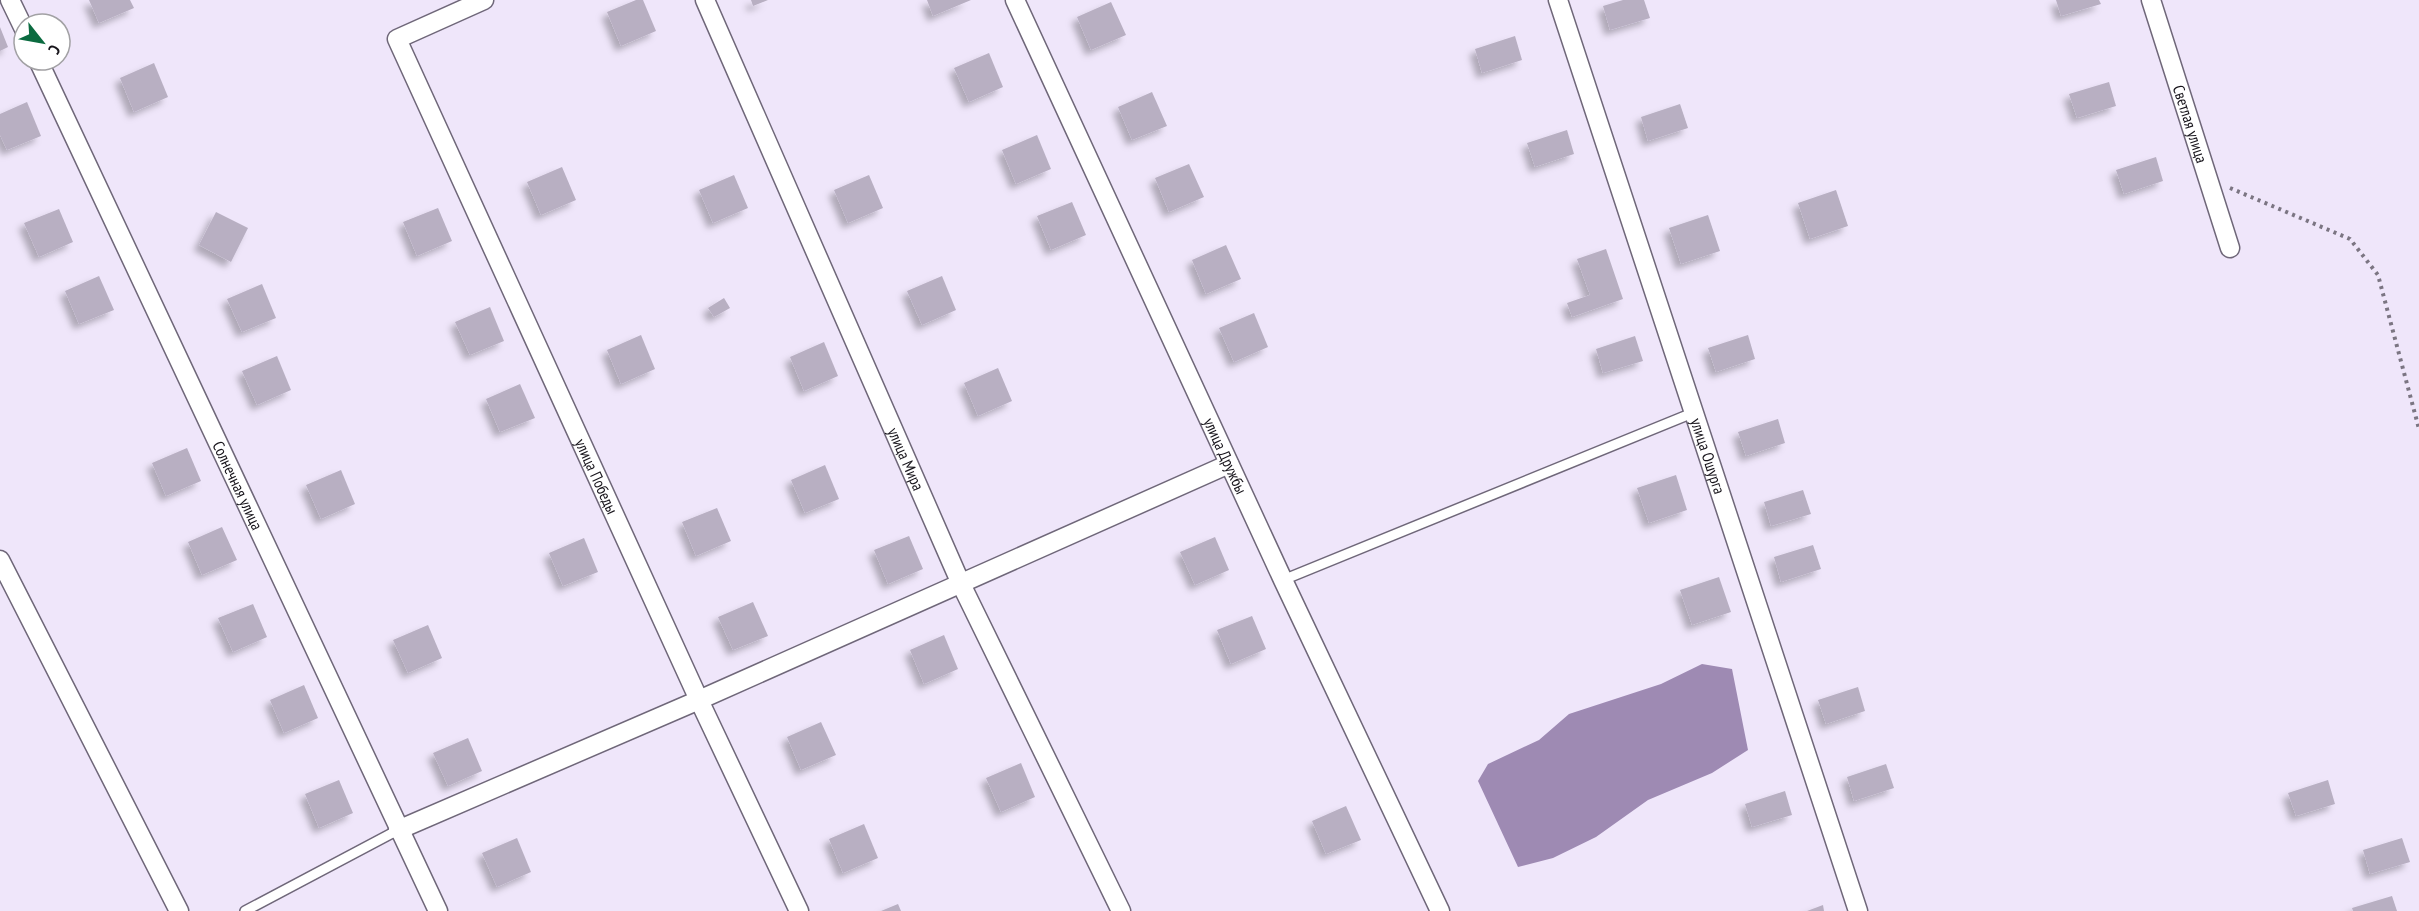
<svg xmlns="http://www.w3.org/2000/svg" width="2419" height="911" viewBox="0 0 2419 911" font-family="'PT Sans Narrow',sans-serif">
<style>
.water{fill:#9e8ab3}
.building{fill:#b8afc2;filter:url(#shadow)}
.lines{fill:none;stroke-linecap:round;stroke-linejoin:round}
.service-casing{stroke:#6f6779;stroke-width:12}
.minor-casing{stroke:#6f6779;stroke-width:21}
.path{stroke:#7b7582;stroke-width:4;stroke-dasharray:3 4.5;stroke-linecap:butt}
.service{stroke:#fff;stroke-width:9}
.minor{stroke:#fff;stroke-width:18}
.labels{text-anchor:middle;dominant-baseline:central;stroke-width:6;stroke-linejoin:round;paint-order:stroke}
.street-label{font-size:16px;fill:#17141b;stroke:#fff}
</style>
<defs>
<filter id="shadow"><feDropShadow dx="-5.5" dy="5.5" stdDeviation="3" flood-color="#0004"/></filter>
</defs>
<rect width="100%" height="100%" fill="#efe6fa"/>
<polygon class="water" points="1702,664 1732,669 1748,750 1712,773 1648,800 1596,837 1553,858 1518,867 1478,781 1488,764 1539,740 1569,714 1661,684"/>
<g class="building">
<polygon points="89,0 130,0 134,8 99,23"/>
<polygon points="636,0 643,0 656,31 621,46 607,12"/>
<polygon points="751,0 768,0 753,6"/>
<polygon points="927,0 971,0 933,16"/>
<polygon points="1623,0 1644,0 1650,18 1610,30 1603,6"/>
<polygon points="2056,0 2099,0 2101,4 2061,16"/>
<polygon points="1111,2 1126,35 1091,50 1077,17"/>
<polygon points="0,27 8,47 0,51"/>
<polygon points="1515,36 1522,60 1482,73 1475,49"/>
<polygon points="989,53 1003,87 969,102 954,68"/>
<polygon points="154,63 168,97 134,112 120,78"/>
<polygon points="2109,82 2116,106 2077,118 2069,94"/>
<polygon points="1152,92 1167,126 1132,140 1118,107"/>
<polygon points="27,102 41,136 7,150 0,135 0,114"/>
<polygon points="1680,104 1688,128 1648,141 1641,117"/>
<polygon points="1567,130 1574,154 1535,167 1527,143"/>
<polygon points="1037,135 1051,169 1016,184 1002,150"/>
<polygon points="2156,157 2163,181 2124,194 2116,170"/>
<polygon points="1189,164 1204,197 1169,212 1155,178"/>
<polygon points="562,167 576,200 541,215 527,182"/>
<polygon points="734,175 748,208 713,223 699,190"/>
<polygon points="869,175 883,208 848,223 834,190"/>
<polygon points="1836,190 1848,226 1810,239 1798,203"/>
<polygon points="1072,202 1086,235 1051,250 1037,216"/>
<polygon points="438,208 452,241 417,256 403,222"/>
<polygon points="59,209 73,242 39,257 24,223"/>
<polygon points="216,212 248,228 231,262 199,245"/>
<polygon points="1708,215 1720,251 1681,264 1669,228"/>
<polygon points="1226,245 1241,279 1206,294 1192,260"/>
<polygon points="1606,249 1623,299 1572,317 1567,303 1590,295 1577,259"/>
<polygon points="99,276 114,310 79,324 65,291"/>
<polygon points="942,276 956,310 922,325 907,291"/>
<polygon points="262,284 276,318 242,332 227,299"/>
<polygon points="724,298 730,308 714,317 708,308"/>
<polygon points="490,307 504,341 470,355 455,322"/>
<polygon points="1254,313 1268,347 1234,362 1219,328"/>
<polygon points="641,335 655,369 621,384 607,350"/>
<polygon points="1748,335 1755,359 1716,372 1708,348"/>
<polygon points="1635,336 1643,361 1603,373 1596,349"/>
<polygon points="824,342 838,376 804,391 790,357"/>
<polygon points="277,356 291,390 257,405 242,371"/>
<polygon points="998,368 1012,401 978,416 964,383"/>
<polygon points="520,384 535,418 500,432 486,399"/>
<polygon points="1778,419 1785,443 1746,456 1738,432"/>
<polygon points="187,448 201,481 166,496 152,463"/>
<polygon points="825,465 839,499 805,513 791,480"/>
<polygon points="341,470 355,504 321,519 306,485"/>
<polygon points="1676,475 1687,510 1649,523 1637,488"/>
<polygon points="1803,490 1811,514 1771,526 1764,502"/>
<polygon points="717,508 731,541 696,556 682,522"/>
<polygon points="222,527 237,560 202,575 188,542"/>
<polygon points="909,536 923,569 888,584 874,550"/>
<polygon points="1215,537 1229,570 1195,585 1180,552"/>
<polygon points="584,538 598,572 563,586 549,553"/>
<polygon points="1813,545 1821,569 1781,582 1774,557"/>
<polygon points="1719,577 1731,612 1692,625 1680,590"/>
<polygon points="753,602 768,636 733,650 718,617"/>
<polygon points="253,604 267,637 233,652 218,618"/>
<polygon points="1252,616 1266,649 1231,664 1217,630"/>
<polygon points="428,625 442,658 408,673 393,640"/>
<polygon points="944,635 958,669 924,684 910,650"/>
<polygon points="304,685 318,718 284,733 270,700"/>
<polygon points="1858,687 1865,711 1826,724 1818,700"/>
<polygon points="821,722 836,755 801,770 787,737"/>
<polygon points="468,738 482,771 448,786 433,753"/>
<polygon points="1021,763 1035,797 1001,812 986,778"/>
<polygon points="1886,764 1894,788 1854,801 1847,777"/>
<polygon points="339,780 353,813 319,828 305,794"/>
<polygon points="2328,780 2335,804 2296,816 2288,793"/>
<polygon points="1785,791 1792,815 1752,827 1745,804"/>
<polygon points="1346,806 1361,840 1326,854 1312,821"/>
<polygon points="864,824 878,858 843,873 829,839"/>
<polygon points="517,838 531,872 497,887 482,853"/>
<polygon points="2402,838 2410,862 2370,874 2363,850"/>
<polygon points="2392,896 2397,911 2353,911 2352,908"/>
<polygon points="898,904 901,911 881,911"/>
<polygon points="1823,905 1824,911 1807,911"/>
</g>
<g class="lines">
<defs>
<g id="service">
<polyline points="1283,580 1695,412"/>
<polyline points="245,911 398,830"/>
</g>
<g id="minor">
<polyline points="10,0 24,29"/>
<path id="s1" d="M484,0L397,39L699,700L799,911"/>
<path id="s2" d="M705,0L961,584L1121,911"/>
<path id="s3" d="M1015,0L1283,580L1440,911"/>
<path id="s4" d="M1558,0L1858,911"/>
<path id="s5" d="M2151,0L2230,248"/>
<path id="s6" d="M38,60L438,911"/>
<polyline points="0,560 179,911"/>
<polyline points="398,830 699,700 1229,464"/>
</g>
</defs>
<use href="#service" class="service-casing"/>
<use href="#minor" class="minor-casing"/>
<polyline class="path" points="2230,188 2350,239 2378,275 2419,429"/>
<use href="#service" class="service"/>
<use href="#minor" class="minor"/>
</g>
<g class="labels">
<g class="street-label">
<text stroke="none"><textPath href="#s5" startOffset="130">Светлая улица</textPath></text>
<text stroke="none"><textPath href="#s4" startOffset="480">улица Ошурга</textPath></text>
<text stroke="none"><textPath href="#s3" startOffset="502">улица Дружбы</textPath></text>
<text stroke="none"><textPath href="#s2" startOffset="501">улица Мира</textPath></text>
<text stroke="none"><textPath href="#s1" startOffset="576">улица Победы</textPath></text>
<text stroke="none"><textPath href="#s6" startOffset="470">Солнечная улица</textPath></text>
</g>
</g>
<g transform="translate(42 42) rotate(121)"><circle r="28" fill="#ffffff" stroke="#a2a1a4" stroke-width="1.5"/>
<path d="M0-4.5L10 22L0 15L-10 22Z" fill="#0b6b40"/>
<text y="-9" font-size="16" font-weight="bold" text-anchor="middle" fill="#17141b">С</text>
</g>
</svg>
